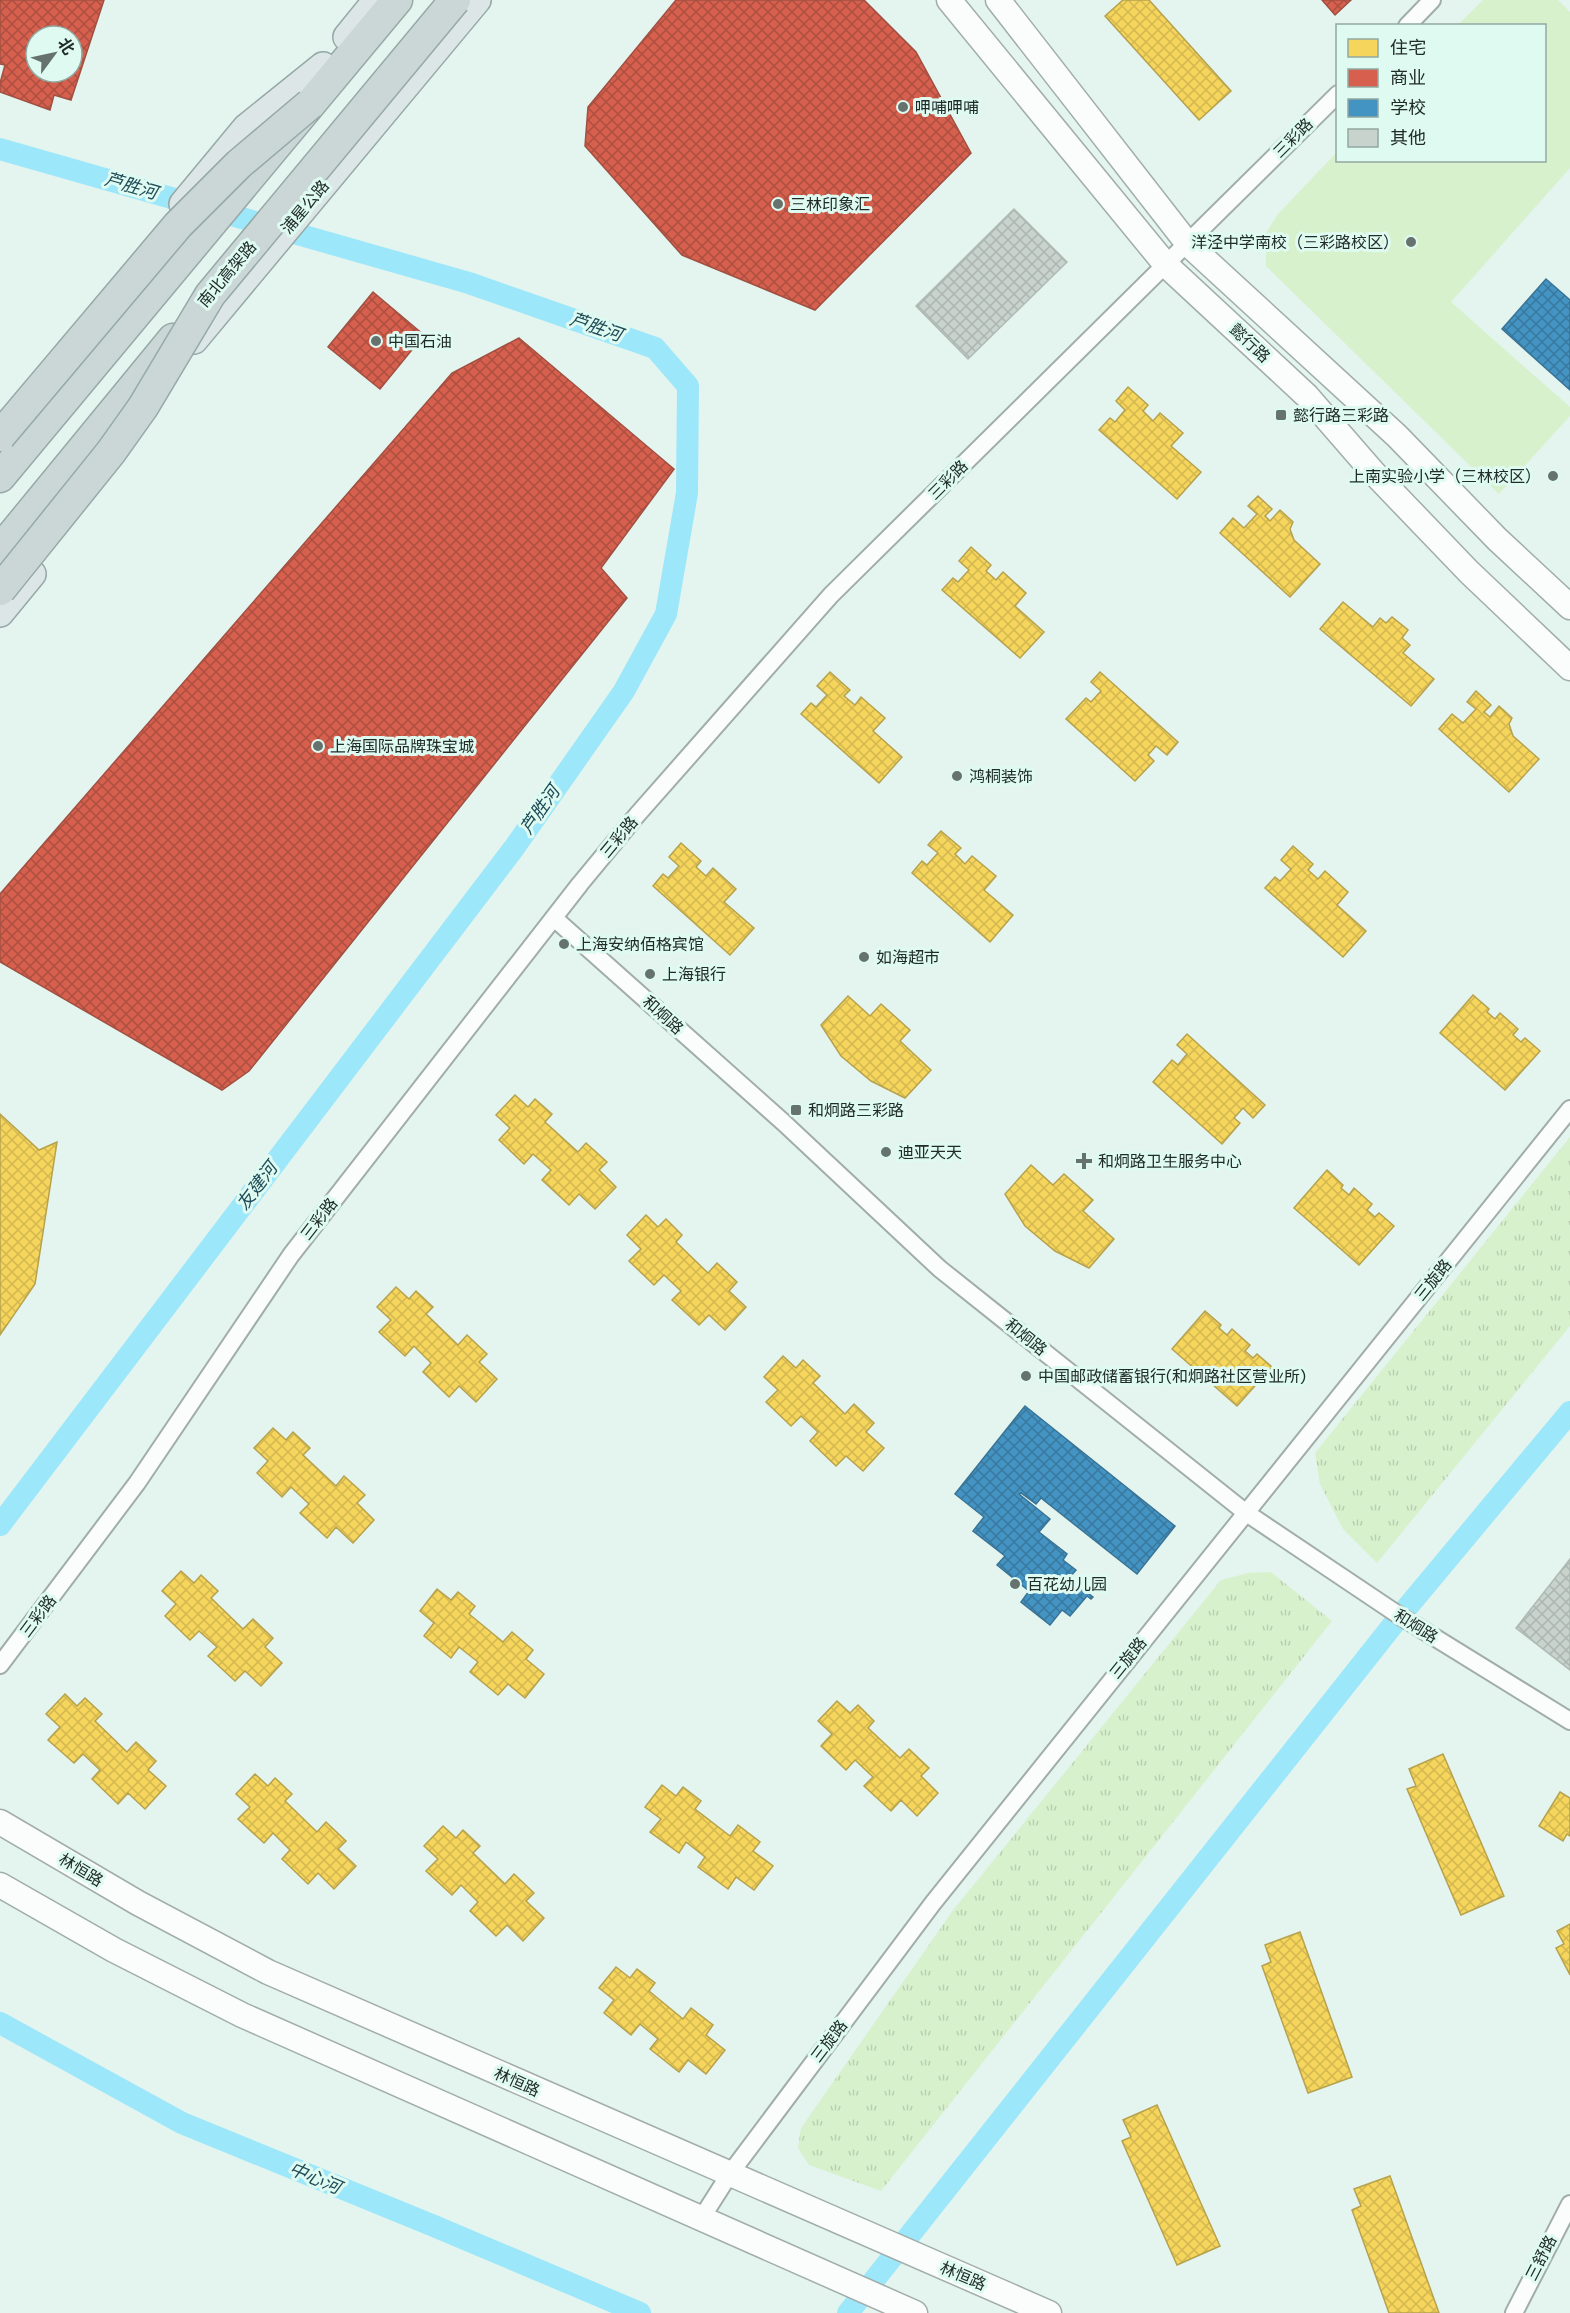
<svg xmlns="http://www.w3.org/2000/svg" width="1570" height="2313" viewBox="0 0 1570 2313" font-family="'DM Sans','Noto Sans SC',sans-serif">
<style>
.park{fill:url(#park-tufts)}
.garden{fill:#d8f1cd}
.homes{fill:url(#homes-cross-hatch);stroke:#b6a24d;stroke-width:1.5}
.shops{fill:url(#shops-cross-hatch);stroke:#a05042;stroke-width:1.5;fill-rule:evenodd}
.schools{fill:url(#schools-cross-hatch);stroke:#397495;stroke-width:1.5}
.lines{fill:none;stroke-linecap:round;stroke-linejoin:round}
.canal{stroke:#9de7fa;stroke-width:22}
.building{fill:url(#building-cross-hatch);stroke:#afbab5;stroke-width:1.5}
.street-casing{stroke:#a1ada9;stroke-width:20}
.secondary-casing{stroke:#a1ada9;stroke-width:27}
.primary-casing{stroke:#95a9a6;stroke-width:30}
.highway-casing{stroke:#95a9a6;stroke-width:33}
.street{stroke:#fbfdfd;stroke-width:16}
.secondary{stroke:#fbfdfd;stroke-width:24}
.primary{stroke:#dde6e6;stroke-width:27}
.highway{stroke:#cad7d6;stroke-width:30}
.highway-bridge-casing{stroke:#95a9a6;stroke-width:33;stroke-linecap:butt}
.highway-bridge{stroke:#cad7d6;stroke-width:30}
.poi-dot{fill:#65726e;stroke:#defaf1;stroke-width:2}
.labels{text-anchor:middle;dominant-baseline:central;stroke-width:6;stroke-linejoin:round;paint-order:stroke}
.poi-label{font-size:16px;fill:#212c29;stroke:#defaf1;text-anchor:start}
.street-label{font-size:16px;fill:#212c29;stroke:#defaf1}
.water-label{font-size:18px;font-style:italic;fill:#1f4b57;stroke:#defaf1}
</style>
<defs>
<pattern id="park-tufts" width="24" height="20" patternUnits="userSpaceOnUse" patternTransform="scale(1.5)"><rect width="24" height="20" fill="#d8f1cd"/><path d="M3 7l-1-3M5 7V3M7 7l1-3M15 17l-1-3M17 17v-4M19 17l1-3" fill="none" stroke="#b9cfb0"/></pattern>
<pattern id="homes-cross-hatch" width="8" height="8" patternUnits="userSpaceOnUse" patternTransform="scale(1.5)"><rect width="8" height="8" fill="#f6d55c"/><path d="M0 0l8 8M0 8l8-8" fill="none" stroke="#d3b750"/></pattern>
<pattern id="shops-cross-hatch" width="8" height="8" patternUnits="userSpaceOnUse" patternTransform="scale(1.5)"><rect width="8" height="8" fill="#d6604d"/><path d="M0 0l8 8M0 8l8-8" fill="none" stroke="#ad4f40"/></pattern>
<pattern id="schools-cross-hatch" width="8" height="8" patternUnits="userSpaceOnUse" patternTransform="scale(1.5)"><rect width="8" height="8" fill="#4393c3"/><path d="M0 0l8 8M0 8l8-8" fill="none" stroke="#38789e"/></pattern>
<pattern id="building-cross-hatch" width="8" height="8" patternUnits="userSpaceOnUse" patternTransform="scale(1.5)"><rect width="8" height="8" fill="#c8d3ce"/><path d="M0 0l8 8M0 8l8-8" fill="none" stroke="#acb5b1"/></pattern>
</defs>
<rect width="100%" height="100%" fill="#e4f4ef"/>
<g class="park">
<polygon points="1570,1137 1570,1326 1377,1563 1343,1529 1320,1484 1315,1453"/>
<polygon points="1271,1572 1332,1621 881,2191 809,2165 798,2148 801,2128 954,1909 1221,1580 1248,1573"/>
</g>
<polygon class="garden" points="1483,0 1558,0 1570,12 1570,168 1451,302 1570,407 1570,416 1499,494 1266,266 1266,233 1278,214 1337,152 1338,160 1544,160 1544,26 1458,25"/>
<g class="homes">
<polygon points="1123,0 1149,0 1231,91 1199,120 1105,16"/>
<polygon points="1128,387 1148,405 1143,411 1153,421 1160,413 1183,433 1171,446 1201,472 1177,499 1099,430 1110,418 1115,422 1125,410 1116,401"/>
<polygon points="1258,496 1272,509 1265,516 1270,521 1280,510 1293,522 1290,529 1294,540 1320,564 1290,597 1220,533 1233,518 1244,528 1257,514 1248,506"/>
<polygon points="971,547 991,565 986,571 996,580 1003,572 1026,593 1015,606 1044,632 1020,658 942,590 953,578 958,582 969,570 959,561"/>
<polygon points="1343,602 1373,627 1380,618 1386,623 1392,617 1408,630 1402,638 1410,645 1403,653 1434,679 1411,706 1320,629"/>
<polygon points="830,672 850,690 844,696 855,705 861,697 885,718 873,731 902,757 879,783 801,714 811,703 816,707 827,695 817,686"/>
<polygon points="1100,672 1178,742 1167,755 1156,746 1148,755 1154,761 1135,781 1066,719 1086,698 1091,702 1101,691 1091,682"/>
<polygon points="1476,691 1491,705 1484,712 1490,717 1499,706 1512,718 1509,724 1513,736 1539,759 1509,792 1439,729 1452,714 1463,723 1476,709 1467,702"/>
<polygon points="941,831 961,848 955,854 965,864 972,856 996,876 984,890 1013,915 990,942 912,873 922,861 927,865 938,853 928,845"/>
<polygon points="681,843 701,861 696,867 706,876 713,868 736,889 724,902 754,928 730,955 653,886 663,874 668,878 679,866 669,857"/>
<polygon points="1293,846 1313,864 1308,870 1318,879 1325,871 1348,892 1337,905 1366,931 1343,957 1265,888 1275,877 1280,881 1291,869 1281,860"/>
<polygon points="1473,995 1489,1009 1487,1012 1495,1019 1500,1013 1518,1029 1513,1035 1521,1042 1525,1038 1540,1051 1505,1090 1440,1033"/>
<polygon points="848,996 870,1016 881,1004 910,1030 900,1041 931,1070 905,1098 871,1081 841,1056 821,1025"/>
<polygon points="1187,1034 1265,1105 1253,1118 1243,1108 1234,1118 1240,1123 1222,1144 1153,1082 1172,1060 1178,1065 1187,1054 1177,1045"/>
<polygon points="515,1095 528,1107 535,1099 552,1114 545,1122 578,1152 586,1143 607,1162 599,1170 616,1187 595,1209 579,1194 569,1205 542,1180 551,1170 533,1154 524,1164 499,1140 510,1128 496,1115"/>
<polygon points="0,1114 39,1150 57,1142 35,1284 0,1335"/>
<polygon points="1031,1165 1053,1185 1064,1174 1093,1200 1083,1211 1114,1239 1089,1268 1055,1251 1025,1226 1005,1194"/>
<polygon points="1327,1170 1343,1185 1341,1188 1349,1195 1354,1188 1372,1204 1367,1210 1375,1217 1379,1213 1394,1226 1359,1265 1294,1208"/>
<polygon points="646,1215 658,1227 666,1219 682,1235 676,1242 708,1273 717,1263 737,1282 729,1291 746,1307 725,1330 709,1315 699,1325 672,1300 681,1291 664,1275 654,1285 629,1261 641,1249 627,1235"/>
<polygon points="396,1287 409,1299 416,1291 433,1307 426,1314 458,1345 467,1335 487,1354 479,1362 497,1379 476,1402 459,1386 449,1397 423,1372 431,1363 414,1346 405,1356 379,1332 391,1320 377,1307"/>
<polygon points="1205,1311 1221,1325 1219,1328 1227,1335 1232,1329 1250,1345 1245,1351 1253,1358 1257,1354 1272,1367 1237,1406 1172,1349"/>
<polygon points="783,1356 796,1368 803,1360 820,1376 813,1383 845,1414 854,1404 874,1423 866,1432 884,1448 863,1471 846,1456 836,1466 810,1441 818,1432 801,1416 791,1426 766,1402 778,1390 764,1377"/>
<polygon points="273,1428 286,1440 293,1432 310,1448 303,1455 336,1486 344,1476 365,1495 357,1503 374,1520 353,1543 336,1527 327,1538 300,1513 309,1504 291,1487 282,1497 257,1473 268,1461 254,1448"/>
<polygon points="181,1571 194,1583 201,1575 218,1591 211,1598 243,1629 253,1619 273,1638 265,1647 282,1663 261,1686 245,1671 235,1681 208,1656 217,1647 199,1631 190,1640 165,1616 176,1604 162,1591"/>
<polygon points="437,1589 451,1600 458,1592 475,1606 469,1614 503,1642 512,1632 533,1650 526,1659 544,1674 525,1698 508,1684 498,1695 470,1672 478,1662 459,1647 451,1658 424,1636 434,1623 420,1611"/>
<polygon points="65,1694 77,1706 85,1698 102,1714 95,1721 127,1752 136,1742 156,1761 148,1770 166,1786 145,1809 128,1793 118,1804 92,1779 100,1770 83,1754 74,1763 48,1740 60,1727 46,1714"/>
<polygon points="837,1701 850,1713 858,1705 874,1721 868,1728 900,1758 909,1749 929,1768 921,1776 938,1793 917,1816 901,1800 891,1811 864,1786 873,1777 855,1760 846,1770 821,1746 832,1734 818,1721"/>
<polygon points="1443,1754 1504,1896 1461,1915 1407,1789 1416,1786 1409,1769"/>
<polygon points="255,1774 268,1786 275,1778 292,1794 285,1801 317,1832 326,1822 346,1841 338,1849 356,1866 334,1889 318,1873 308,1884 282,1859 290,1850 273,1833 264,1843 238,1819 250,1807 236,1794"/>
<polygon points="662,1785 676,1796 683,1787 701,1801 695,1809 730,1836 738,1825 760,1842 753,1851 773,1866 754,1890 736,1877 728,1889 698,1867 705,1857 686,1842 679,1853 650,1832 661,1819 645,1807"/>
<polygon points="1560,1792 1570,1798 1570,1836 1567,1834 1563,1841 1539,1826"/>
<polygon points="443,1826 456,1838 463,1830 480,1846 473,1853 505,1884 514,1874 534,1893 526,1901 544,1918 523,1941 507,1925 496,1936 470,1911 478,1902 461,1885 452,1895 426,1871 438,1859 424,1846"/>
<polygon points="1570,1924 1570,1975 1556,1948 1564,1944 1557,1931"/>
<polygon points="1300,1932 1352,2077 1308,2093 1262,1966 1271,1962 1265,1945"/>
<polygon points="616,1967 630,1978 637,1969 655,1983 649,1991 683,2019 691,2008 713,2025 706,2035 725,2050 706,2074 688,2060 679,2072 650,2049 658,2039 640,2024 631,2035 604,2013 614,2000 599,1988"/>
<polygon points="1157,2105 1220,2246 1177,2265 1122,2141 1131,2137 1123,2120"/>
<polygon points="1390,2176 1439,2313 1389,2313 1352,2210 1361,2206 1354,2189"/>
</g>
<g class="shops">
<path d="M0,0H104L71,100L54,95L50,110L0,92V83L5,65L0,64ZM36,36H72V72H36Z"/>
<polygon points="676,0 864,0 916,52 971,153 815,310 682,255 585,146 588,107"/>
<polygon points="1322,0 1351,0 1335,15"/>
<polygon points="373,292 424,335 380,389 328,347"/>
<polygon points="519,338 674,469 601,568 627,598 249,1071 222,1090 0,962 0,894 452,373"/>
</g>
<g class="schools">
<polygon points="1546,279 1570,300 1570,390 1502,329"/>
<polygon points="1025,1406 1175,1526 1137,1574 1041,1498 1036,1504 1021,1493 1019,1494 1050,1519 1039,1532 1067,1554 1063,1560 1076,1570 1069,1578 1093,1597 1091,1599 1087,1596 1070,1616 1062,1610 1050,1625 1021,1602 1029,1591 997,1565 1005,1556 973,1531 984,1517 955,1494"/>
</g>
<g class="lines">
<g class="canal">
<polyline points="0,149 469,283 655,348 688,386 687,493 666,614 624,691 514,848 0,1525"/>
<polyline points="0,2023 182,2123 434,2226 640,2313"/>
<polyline points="848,2313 1400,1616 1570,1412"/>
</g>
</g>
<g class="building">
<polygon points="1014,209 1067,262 968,359 916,306"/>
<polygon points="1570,1559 1570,1670 1516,1628"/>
</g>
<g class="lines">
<defs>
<g id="street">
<polyline points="1407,26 1432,0"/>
<polyline points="554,918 783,1122 940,1269 1245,1512 1400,1616 1570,1721"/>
<polyline points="0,1665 137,1483 291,1255 580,884 637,815 831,595 1338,94"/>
<polyline points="701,2219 729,2175 933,1903 1570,1109"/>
<polyline points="1514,2313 1570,2204"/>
</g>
<g id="secondary">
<polyline points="949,0 1166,265 1307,396 1373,472 1469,572 1570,668"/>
<polyline points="998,0 1188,244 1397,436 1497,539 1570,607"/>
<polyline points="0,1822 138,1903 268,1972 1049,2313"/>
<polyline points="0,1885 114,1950 242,2015 915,2313"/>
</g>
<g id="primary">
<polyline points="347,37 377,0"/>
<polyline points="183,204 246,128 323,66"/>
<polyline points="194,340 477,0"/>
<polyline points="0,613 32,574"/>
</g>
<g id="highway">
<polyline points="0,477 397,0"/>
<polyline points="0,550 173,339"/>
</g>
</defs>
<use href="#street" class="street-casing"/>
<use href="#secondary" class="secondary-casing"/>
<use href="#primary" class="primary-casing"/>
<use href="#highway" class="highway-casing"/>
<use href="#street" class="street"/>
<use href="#secondary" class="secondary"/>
<use href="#primary" class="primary"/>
<use href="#highway" class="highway"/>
<defs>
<g id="highway-bridge">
<polyline points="0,436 178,225 239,164 310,104"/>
<polyline points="0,590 111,452 143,407 210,295 455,0"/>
</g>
</defs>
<use href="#highway-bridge" class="highway-bridge-casing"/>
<use href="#highway-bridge" class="highway-bridge"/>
</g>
<g class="poi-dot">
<circle cx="903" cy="107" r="6"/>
<circle cx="778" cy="204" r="6"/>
<circle cx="1411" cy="242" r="6"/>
<circle cx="376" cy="341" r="6"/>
<rect x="1275" y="409" width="12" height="12" rx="3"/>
<circle cx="1553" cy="476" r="6"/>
<circle cx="318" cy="746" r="6"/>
<circle cx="957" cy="776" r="6"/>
<circle cx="564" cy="944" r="6"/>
<circle cx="864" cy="957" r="6"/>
<circle cx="650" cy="974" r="6"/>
<rect x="790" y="1104" width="12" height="12" rx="3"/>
<circle cx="886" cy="1152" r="6"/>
<path d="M1081 1152h6v6h6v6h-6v6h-6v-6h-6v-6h6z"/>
<circle cx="1026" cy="1376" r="6"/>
<circle cx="1015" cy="1584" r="6"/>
</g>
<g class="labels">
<g class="poi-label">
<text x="915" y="107">呷哺呷哺</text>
<text x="790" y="204">三林印象汇</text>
<text x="1399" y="242" text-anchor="end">洋泾中学南校（三彩路校区）</text>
<text x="388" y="341">中国石油</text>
<text x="1293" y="415">懿行路三彩路</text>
<text x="1541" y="476" text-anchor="end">上南实验小学（三林校区）</text>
<text x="330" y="746">上海国际品牌珠宝城</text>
<text x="969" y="776">鸿桐装饰</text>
<text x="576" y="944">上海安纳佰格宾馆</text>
<text x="876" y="957">如海超市</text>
<text x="662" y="974">上海银行</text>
<text x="808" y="1110">和炯路三彩路</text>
<text x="898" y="1152">迪亚天天</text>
<text x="1098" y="1161">和炯路卫生服务中心</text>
<text x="1038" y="1376">中国邮政储蓄银行(和炯路社区营业所)</text>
<text x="1027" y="1584">百花幼儿园</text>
</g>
<g class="street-label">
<text transform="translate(1293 138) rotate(-45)">三彩路</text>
<text transform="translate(305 207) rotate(-50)">浦星公路</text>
<text transform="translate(227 274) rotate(-50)">南北高架路</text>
<text transform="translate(1250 343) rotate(43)">懿行路</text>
<text transform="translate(948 480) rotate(-45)">三彩路</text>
<text transform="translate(619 837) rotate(-50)">三彩路</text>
<text transform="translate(663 1015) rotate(42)">和炯路</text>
<text transform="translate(319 1219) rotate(-52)">三彩路</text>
<text transform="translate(1433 1280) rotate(-51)">三旋路</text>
<text transform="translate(1026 1337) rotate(39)">和炯路</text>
<text transform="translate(38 1616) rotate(-53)">三彩路</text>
<text transform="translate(1416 1626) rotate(32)">和炯路</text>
<text transform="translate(1128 1658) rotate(-51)">三旋路</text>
<text transform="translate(81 1870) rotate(31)">林恒路</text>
<text transform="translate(829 2041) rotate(-53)">三旋路</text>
<text transform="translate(517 2082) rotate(24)">林恒路</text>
<text transform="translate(1541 2258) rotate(-63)">三舒路</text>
<text transform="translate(963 2276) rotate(23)">林恒路</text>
</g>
<g class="water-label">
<text transform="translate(131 186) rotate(16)">芦胜河</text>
<text transform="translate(596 327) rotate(19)">芦胜河</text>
<text transform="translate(540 810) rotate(-55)">芦胜河</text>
<text transform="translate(257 1186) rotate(-53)">友建河</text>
<text transform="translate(315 2178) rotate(23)">中心河</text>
</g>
</g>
<rect x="1336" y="24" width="210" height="138" fill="#defaf1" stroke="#92a8a1" stroke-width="1.5"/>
<rect x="1348" y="39" width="30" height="18" fill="#f6d55c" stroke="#92a8a1" stroke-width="1.5"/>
<text x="1390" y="54" font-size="18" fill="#212c29">住宅</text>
<rect x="1348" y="69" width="30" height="18" fill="#d6604d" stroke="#92a8a1" stroke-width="1.5"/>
<text x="1390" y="84" font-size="18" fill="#212c29">商业</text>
<rect x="1348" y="99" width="30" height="18" fill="#4393c3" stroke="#92a8a1" stroke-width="1.5"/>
<text x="1390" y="114" font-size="18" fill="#212c29">学校</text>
<rect x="1348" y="129" width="30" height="18" fill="#c8d3ce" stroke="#92a8a1" stroke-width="1.5"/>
<text x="1390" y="144" font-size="18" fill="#212c29">其他</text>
<g transform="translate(54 54) rotate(57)"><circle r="28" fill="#defaf1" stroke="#92a8a1" stroke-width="1.5"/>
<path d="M0-4.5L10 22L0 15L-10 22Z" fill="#65726e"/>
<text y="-9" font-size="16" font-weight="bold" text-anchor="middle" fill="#212c29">北</text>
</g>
</svg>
